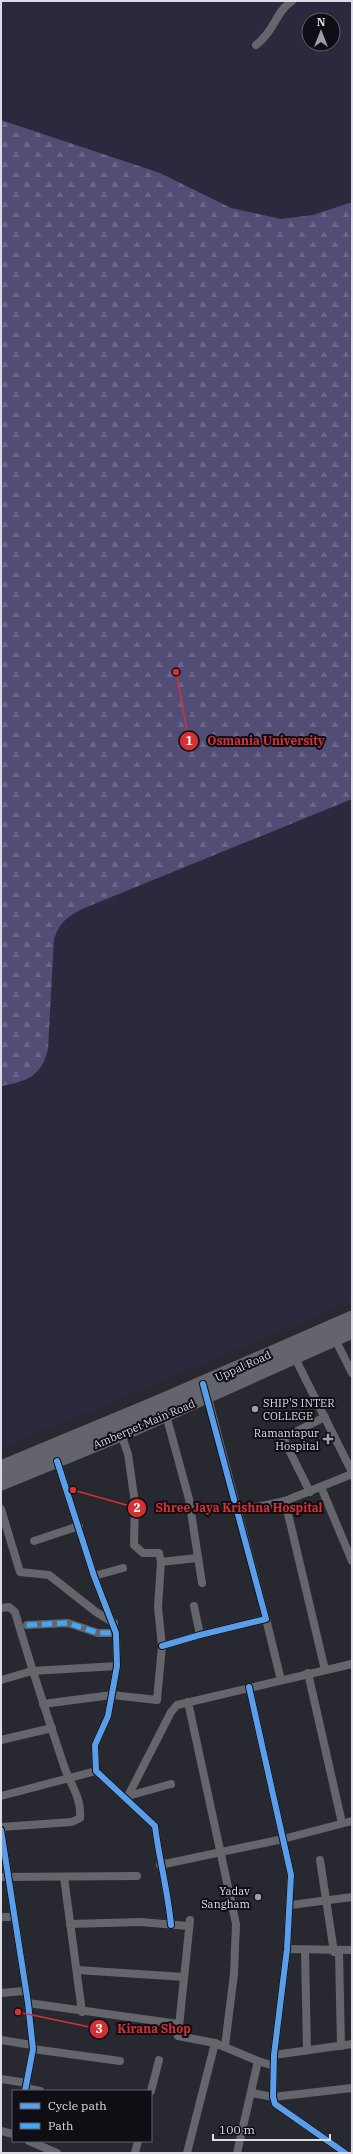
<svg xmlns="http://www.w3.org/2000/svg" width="353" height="2154" viewBox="0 0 353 2154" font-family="'IBM Plex Serif',serif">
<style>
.built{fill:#2b293d;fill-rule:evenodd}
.forest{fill:url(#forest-firs)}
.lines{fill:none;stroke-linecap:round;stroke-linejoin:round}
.street{stroke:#65656c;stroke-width:8}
.highway{stroke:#64646c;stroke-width:15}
.quiet{stroke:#3fa9f5;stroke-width:5;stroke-dasharray:10 5;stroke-linecap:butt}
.cycleway-casing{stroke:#0f0e15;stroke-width:8}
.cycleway{stroke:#5a9eea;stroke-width:6}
.poi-dot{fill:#9e9ea8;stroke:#0f0e15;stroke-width:1.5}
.labels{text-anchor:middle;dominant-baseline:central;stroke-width:4;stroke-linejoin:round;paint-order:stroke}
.street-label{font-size:11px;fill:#dddde8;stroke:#0f0e15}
.poi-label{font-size:11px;fill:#dddde8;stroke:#0f0e15;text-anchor:end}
.leader{fill:none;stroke:#d63132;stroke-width:1.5}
.callout-dot{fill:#d63132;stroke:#0f0e15;stroke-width:1.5}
.mark-label{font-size:12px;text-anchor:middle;font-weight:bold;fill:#fff}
.callout-label{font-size:12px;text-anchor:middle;font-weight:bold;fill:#d63132;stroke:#0f0e15;stroke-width:4;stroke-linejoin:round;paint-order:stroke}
</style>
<defs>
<pattern id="forest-firs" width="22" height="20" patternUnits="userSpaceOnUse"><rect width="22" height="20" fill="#514d75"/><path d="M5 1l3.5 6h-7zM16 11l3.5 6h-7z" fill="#6a6689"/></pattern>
</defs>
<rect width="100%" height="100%" fill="#282830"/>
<path class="built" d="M1,1H352V1301L1,1449ZM309,20H333V44H309Z"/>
<path class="forest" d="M1,120L160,173L231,208L281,219L313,215L352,202V799L82,909C66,918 60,922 54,939L48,1049C42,1076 26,1082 1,1086Z"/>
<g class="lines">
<g class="street">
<path d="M256,45C274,32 276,11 292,1"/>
<polyline points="335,1339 352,1373"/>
<polyline points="294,1356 352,1472"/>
<polyline points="166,1415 189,1499 202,1583"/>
<polyline points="121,1434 128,1454 135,1503 134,1545 143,1553 159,1553 161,1562"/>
<path d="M57,1461L94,1576L116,1633L117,1666L108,1716L95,1745L96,1771L155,1826C159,1859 168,1891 171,1925"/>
<polyline points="321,1487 352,1561"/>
<polyline points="310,1492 283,1438 325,1417"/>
<polyline points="285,1501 325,1670"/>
<polyline points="1,1509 20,1572 49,1575 96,1612 114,1623"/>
<polyline points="238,1511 285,1501 352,1474"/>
<polyline points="34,1541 79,1526"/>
<polyline points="94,1576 123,1568"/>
<polyline points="194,1606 200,1635"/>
<path d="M1,1608L9,1607L15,1612C30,1664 47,1715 64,1766C70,1784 82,1798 80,1818L72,1822L1,1827"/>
<polyline points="266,1619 281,1680"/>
<polyline points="27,1625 68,1623 98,1633 116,1633"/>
<polyline points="162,1646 200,1635 266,1619 207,1394"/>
<polyline points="308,1673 342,1823"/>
<polyline points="1,1680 32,1671 117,1666"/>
<polyline points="249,1687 291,1875 287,1949 274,2055 273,2097 275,2104 345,2153"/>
<polyline points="188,1702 236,1924 234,1974 225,2046"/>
<polyline points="43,1704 112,1695 157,1700 162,1646 158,1607 161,1562 197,1558"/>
<polyline points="1,1740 52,1728"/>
<polyline points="1,1796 96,1771"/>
<polyline points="128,1796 171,1784"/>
<polyline points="125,1798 128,1796 171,1712 177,1705 352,1664"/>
<polyline points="1,1830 28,2003 33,2049 25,2091"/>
<polyline points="320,1860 334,1952"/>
<polyline points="160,1865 283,1839 352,1821"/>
<polyline points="1,1877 137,1876"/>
<polyline points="64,1877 82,2012"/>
<polyline points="291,1905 352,1897"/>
<polyline points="1,1917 13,1917"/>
<polyline points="190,1920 178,2036 215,2043 258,2061 237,2153"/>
<polyline points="70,1924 140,1922 189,1926"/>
<polyline points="287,1949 352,1950"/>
<polyline points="305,1951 307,2050"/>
<polyline points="339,1951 341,2046"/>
<polyline points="77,1970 184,1977"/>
<polyline points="1,1993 24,1991"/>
<polyline points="28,2003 179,2024"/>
<polyline points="1,2040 32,2045"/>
<polyline points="33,2049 120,2061"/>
<polyline points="274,2055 352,2044"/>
<polyline points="258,2061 274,2066"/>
<polyline points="1,2079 27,2083"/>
<polyline points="26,2088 40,2091"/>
<polyline points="151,2091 159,2060"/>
<polyline points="252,2093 273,2097 352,2088"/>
<polyline points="1,2131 13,2134"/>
<polyline points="29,2141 57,2153"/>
<polyline points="135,2153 138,2141"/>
<polyline points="187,2153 215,2043"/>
</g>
<g class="highway">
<polyline points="1,1468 162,1401 352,1318"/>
<polyline points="1,1483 133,1429 352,1331"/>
</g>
<polyline class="quiet" points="27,1625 68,1623 98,1633 116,1633"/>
<defs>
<g id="cycleway">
<path d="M57,1461L94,1576L116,1633L117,1666L108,1716L95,1745L96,1771L155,1826C159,1859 168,1891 171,1925"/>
<polyline points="162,1646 200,1635 266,1619 203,1384"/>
<polyline points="249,1687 291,1875 287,1949 274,2055 273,2097 275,2104 345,2153"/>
<polyline points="1,1830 28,2003 33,2049 25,2091"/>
</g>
</defs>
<use href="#cycleway" class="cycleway-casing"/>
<use href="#cycleway" class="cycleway"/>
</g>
<g class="poi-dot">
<circle cx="255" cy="1409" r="4"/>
<path d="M326 1433h4v4h4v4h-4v4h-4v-4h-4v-4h4z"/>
<circle cx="258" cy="1897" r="4"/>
</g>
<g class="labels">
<g class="street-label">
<text transform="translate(243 1366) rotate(-24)">Uppal Road</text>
<text transform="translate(144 1424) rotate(-23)">Amberpet Main Road</text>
</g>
<g class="poi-label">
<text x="263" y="1403" text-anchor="start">SHIP'S INTER<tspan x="263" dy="13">COLLEGE</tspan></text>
<text x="319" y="1433">Ramantapur<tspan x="319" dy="13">Hospital</tspan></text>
<text x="250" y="1891">Yadav<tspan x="250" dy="13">Sangham</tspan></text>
</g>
</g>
<path class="leader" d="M176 672L189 741M73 1490L137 1508M18 2012L99 2029"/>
<g class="callout-dot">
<circle cx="176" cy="672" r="4"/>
<circle cx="73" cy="1490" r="4"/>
<circle cx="18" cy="2012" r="4"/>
<circle cx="189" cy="741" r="10"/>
<circle cx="137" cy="1508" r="10"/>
<circle cx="99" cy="2029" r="10"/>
</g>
<g class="mark-label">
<text x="189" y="745">1</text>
<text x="137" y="1512">2</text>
<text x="99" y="2033">3</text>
</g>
<g class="callout-label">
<text x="266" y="745">Osmania University</text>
<text x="239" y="1512">Shree Jaya Krishna Hospital</text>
<text x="154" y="2033">Kirana Shop</text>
</g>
<rect width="353" height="2154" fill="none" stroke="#dddde8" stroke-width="4"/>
<rect x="12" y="2090" width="140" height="52" fill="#0f0e15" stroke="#616169"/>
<rect x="20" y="2103" width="20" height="6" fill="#5a9eea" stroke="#616169"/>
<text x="48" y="2110" font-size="12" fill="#dddde8">Cycle path</text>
<rect x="20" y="2123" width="20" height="6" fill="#3fa9f5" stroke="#616169"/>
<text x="48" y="2130" font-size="12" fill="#dddde8">Path</text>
<g transform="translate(321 32)"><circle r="19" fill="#0f0e15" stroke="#616169"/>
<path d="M0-3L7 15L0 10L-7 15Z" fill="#9e9ea8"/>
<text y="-6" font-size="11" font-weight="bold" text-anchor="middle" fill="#dddde8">N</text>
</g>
<path d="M213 2134v6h117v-6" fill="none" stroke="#dddde8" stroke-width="2"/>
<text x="219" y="2134" font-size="12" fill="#dddde8" stroke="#0f0e15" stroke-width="3" paint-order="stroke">100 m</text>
</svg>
